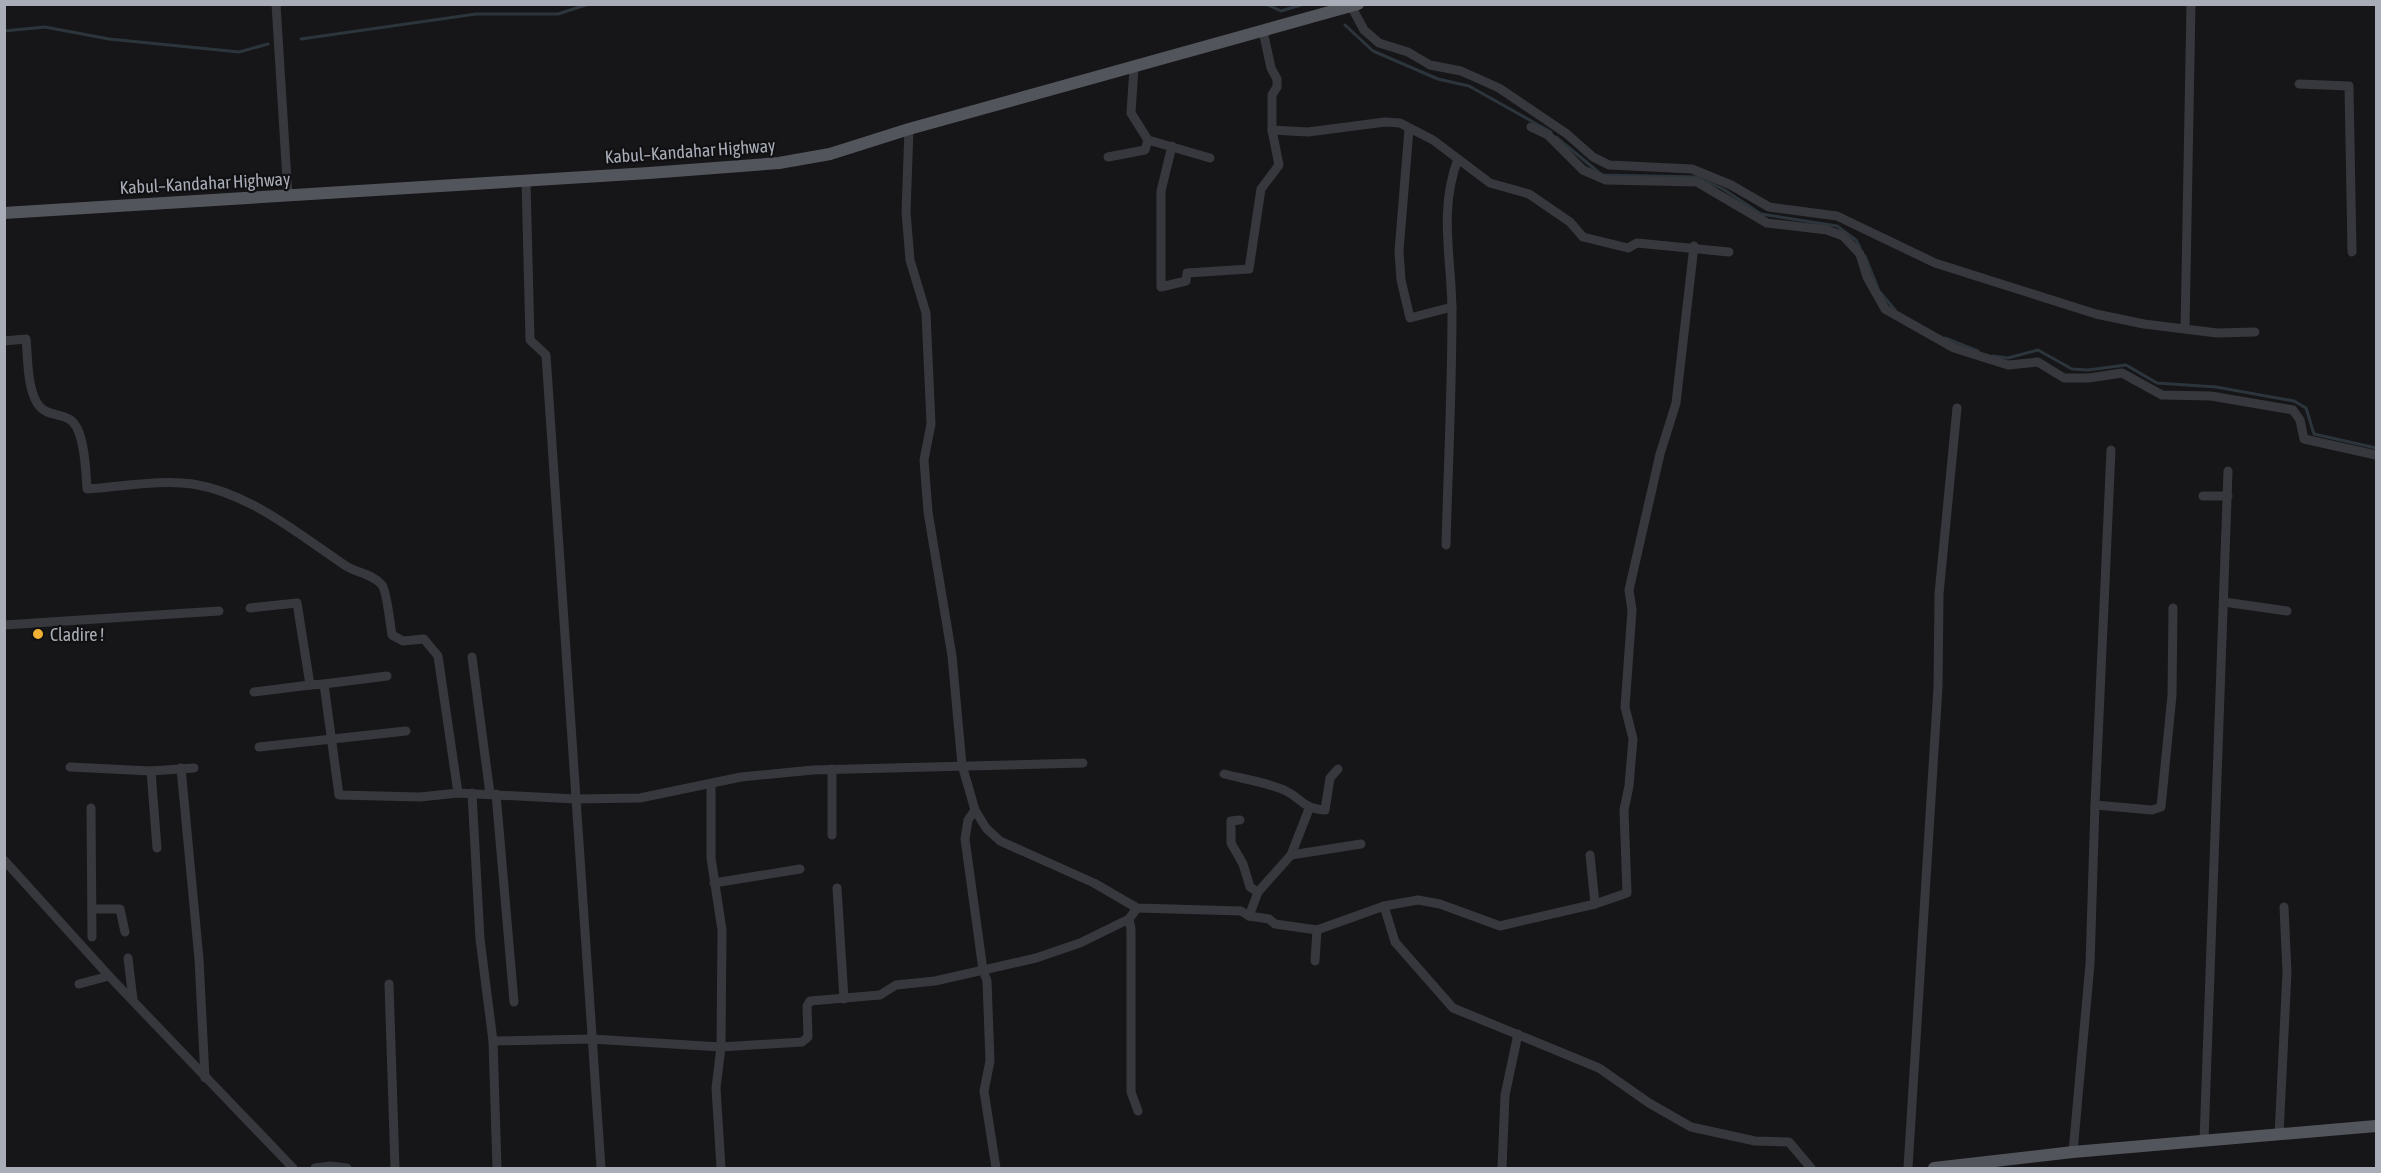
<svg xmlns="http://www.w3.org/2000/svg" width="2381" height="1173" viewBox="0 0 2381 1173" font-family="'Asap Condensed',sans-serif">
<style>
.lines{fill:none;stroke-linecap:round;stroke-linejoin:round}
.stream{stroke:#2c353c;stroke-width:3}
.minor{stroke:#37383d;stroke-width:9}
.major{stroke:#53555c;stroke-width:12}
.poi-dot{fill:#f2b134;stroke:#111113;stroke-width:2}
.labels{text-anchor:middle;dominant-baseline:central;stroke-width:4.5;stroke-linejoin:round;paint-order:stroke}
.street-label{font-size:18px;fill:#a8adb8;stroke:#111113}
.poi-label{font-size:18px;fill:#a8adb8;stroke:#111113;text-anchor:start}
</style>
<rect width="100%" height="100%" fill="#161618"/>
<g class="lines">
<g class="stream">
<polyline points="1266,4 1281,11 1304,4"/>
<polyline points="1345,25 1373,51 1438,79 1469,86 1551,132"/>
<polyline points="4,31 45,27 109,39 239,52 268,44"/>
<polyline points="301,39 476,14 558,14 589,4"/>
<polyline points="1556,137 1602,175 1697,177 1723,189 1761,214 1837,226 1856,240 1860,248"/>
<polyline points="1865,256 1879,291 1895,310"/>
<polyline points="1945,338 1978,351"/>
<polyline points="1993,356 2008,358 2038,350 2072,369 2088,370 2126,365 2157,383 2216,387 2294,401 2306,408 2314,434 2376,448"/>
</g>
<g class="minor">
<polyline points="276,4 288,196"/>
<polyline points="1350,4 1364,30 1379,43 1408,52 1430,65 1461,71 1499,88 1567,134 1593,157 1609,165 1692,169 1731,185 1769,207 1837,216 1935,263 2096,314 2144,324 2217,333 2255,332"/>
<polyline points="1134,68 1131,113 1148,140 1210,158"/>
<polyline points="2299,84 2349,86 2352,252"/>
<polyline points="1531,127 1548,135 1583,170 1606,180 1697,182 1767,223 1827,230 1843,236 1860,254 1867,277 1885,309 1954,348 2008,365 2038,362 2064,378 2089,378 2122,373 2162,395 2211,396 2293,410 2300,420 2304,439 2376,455"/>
<polyline points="909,129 906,212 910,260 926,313 931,424 924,460 928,512 952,656 962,765 975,810 986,828 1000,841 1094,883 1137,908 1241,911 1249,916 1269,919 1275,924 1317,930 1384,906 1418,900 1440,904 1500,926 1595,904 1627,893 1624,810 1629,786 1633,739 1625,707 1632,610 1629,590 1660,454 1676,403 1694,246"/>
<polyline points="1409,129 1399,251 1401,280 1410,318 1452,307"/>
<polyline points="1272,130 1308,132 1385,122 1400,123 1433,140 1490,183 1529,194 1570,222 1583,237 1628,248 1637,243 1729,252"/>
<polyline points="1172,146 1161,191 1161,287 1186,281 1187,273 1249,269 1261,189 1279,165 1272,130 1272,95 1277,87 1277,79 1271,68 1263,31"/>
<polyline points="1108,157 1145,150 1148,140"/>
<polyline points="526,180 530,340 546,355 601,1168"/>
<polyline points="2185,329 2191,4"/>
<path d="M4,341L26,339C28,359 27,386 37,403C45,416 59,413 69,419C85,427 86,473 87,489C121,487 160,479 193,484C252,494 298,534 346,566C357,573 373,574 382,585C387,592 390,624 392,635L403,641L424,639L438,656L458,793"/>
<polyline points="2203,496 2228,496"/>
<path d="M1446,545C1448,468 1452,390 1452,313C1452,259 1438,211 1458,159"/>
<polyline points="2224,602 2287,611"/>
<polyline points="250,608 297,603 310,685 324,684 339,795 420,797 458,793 576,799 640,798 741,777 813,770 1083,763"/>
<polyline points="4,625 219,611"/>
<polyline points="472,657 490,794"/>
<polyline points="324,684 387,676"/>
<polyline points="254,692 310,685"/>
<polyline points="259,747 406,731"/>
<polyline points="70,767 151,771 194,768"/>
<polyline points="181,768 199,959 205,1078"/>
<polyline points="151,771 157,848"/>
<path d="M1224,774C1244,779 1265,782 1284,790C1304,799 1300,808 1325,810L1330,778L1338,769"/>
<polyline points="711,785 711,858 722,930 721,1047 716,1088 721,1168"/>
<polyline points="472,793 480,939 493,1041 497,1168"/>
<polyline points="496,794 514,1002"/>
<polyline points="2095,805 2152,810 2161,807 2172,695 2173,608"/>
<polyline points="91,808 92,937"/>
<polyline points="975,810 968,820 965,839 983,970 987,981 990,1061 984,1091 996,1168"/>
<polyline points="1240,820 1231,821 1231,843 1243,864 1250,887 1258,892"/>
<polyline points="832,835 832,769"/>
<polyline points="1291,855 1361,844"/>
<polyline points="1590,855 1595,904"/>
<polyline points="4,860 109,976 293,1168"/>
<polyline points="714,883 800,869"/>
<polyline points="837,888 844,999"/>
<polyline points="1384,906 1395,942 1453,1008 1599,1068 1649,1103 1691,1127 1755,1141 1789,1142 1811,1168"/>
<polyline points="92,909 120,909 125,932"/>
<polyline points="1249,916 1258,892 1291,855 1309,809"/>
<polyline points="1129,919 1131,929 1131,1092 1138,1111"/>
<polyline points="128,958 133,1000"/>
<polyline points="1315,961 1317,930"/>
<polyline points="79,984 109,976"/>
<polyline points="389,984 395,1168"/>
<polyline points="493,1041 592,1039 721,1047 802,1042 808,1037 807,1006 810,1001 880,995 896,985 935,981 1036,958 1080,943 1129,919 1137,908"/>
<polyline points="2279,1135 2287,972 2284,907"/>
<polyline points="2204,1141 2228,471"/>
<polyline points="2073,1152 2090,964 2095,805 2111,450"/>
<polyline points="315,1168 330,1166 347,1168"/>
<polyline points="1502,1168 1505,1095 1518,1034"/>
<polyline points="1908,1168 1938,687 1939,594 1957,408"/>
</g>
<g class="major">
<polyline points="4,213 649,173 779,163 830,154 909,129 1358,4"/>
<polyline points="1934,1168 2073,1152 2376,1126"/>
</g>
</g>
<circle class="poi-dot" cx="38" cy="634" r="6"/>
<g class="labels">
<g class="street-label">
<text transform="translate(690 151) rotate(-4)">Kabul–Kandahar Highway</text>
<text transform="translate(205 183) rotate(-3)">Kabul–Kandahar Highway</text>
</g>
<g class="poi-label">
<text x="50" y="634">Cladire !</text>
</g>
</g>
<rect width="2381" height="1173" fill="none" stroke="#a8adb8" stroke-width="12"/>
</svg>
